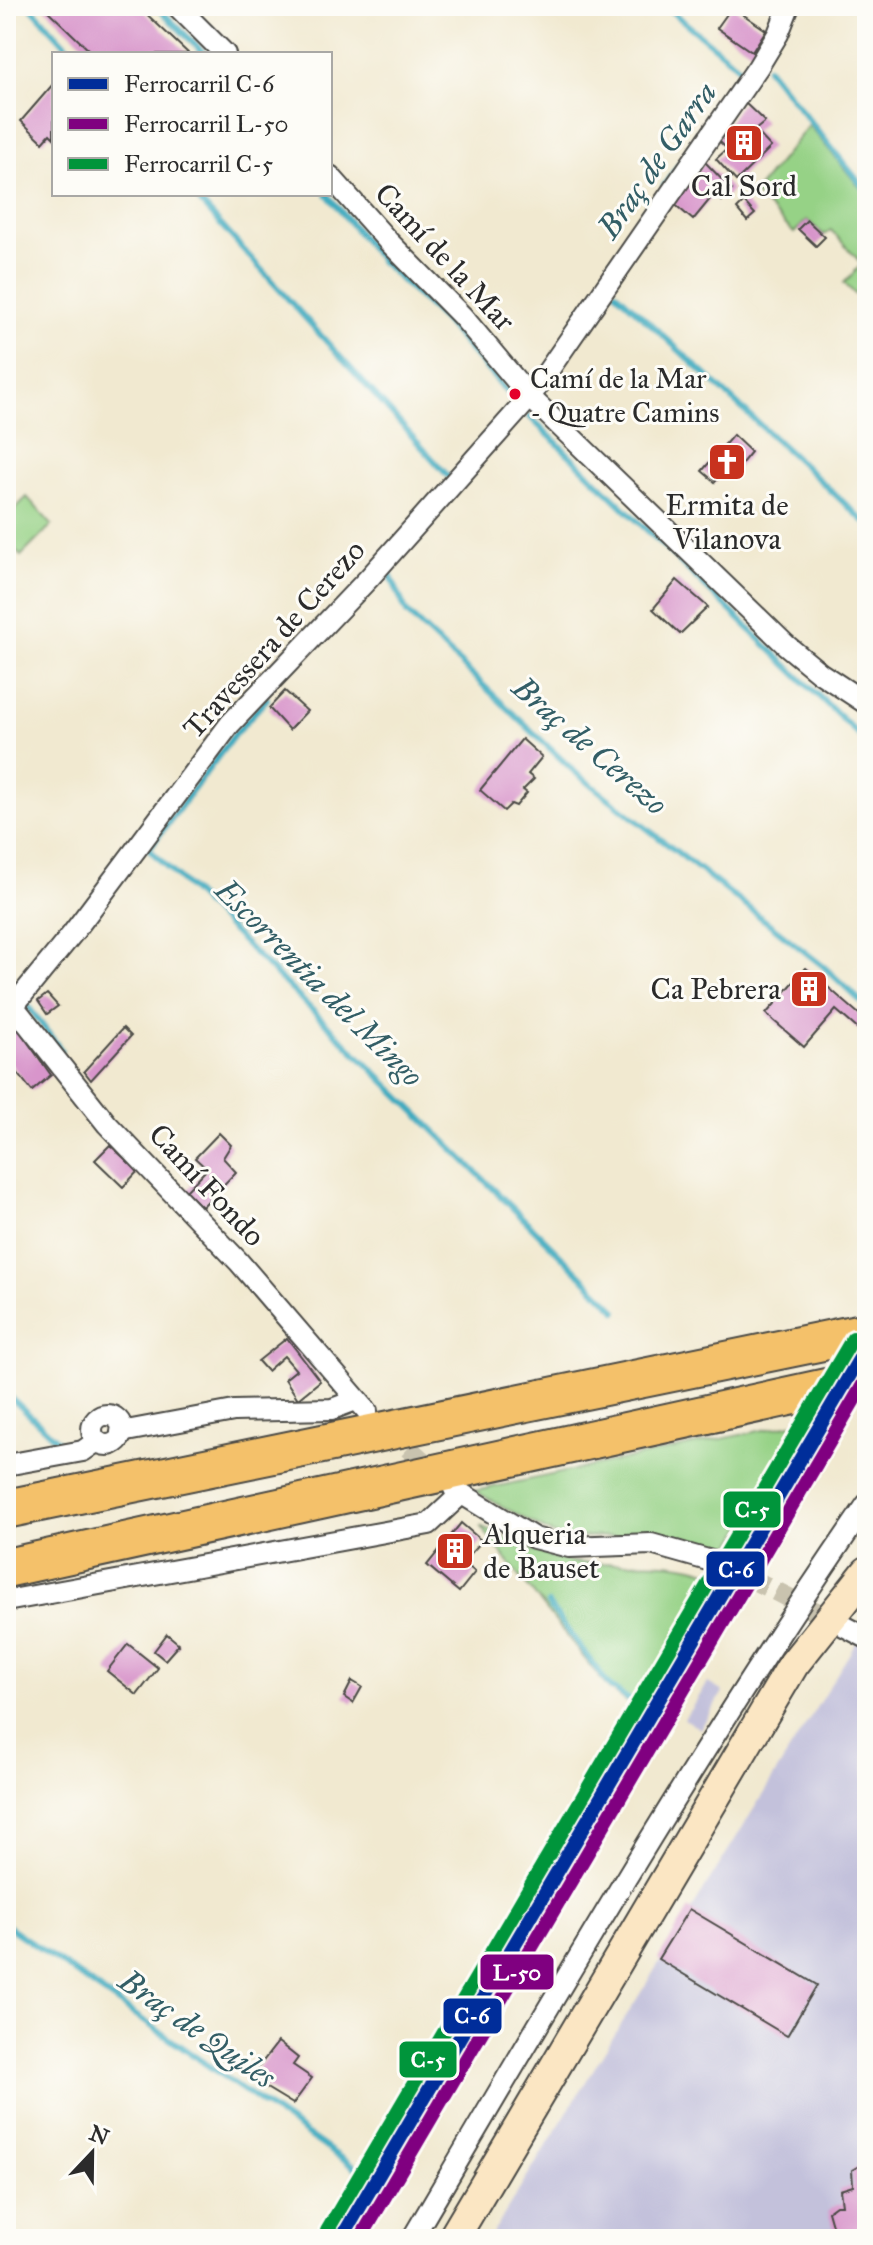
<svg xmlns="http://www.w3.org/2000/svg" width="873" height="2245" viewBox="0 0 873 2245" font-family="'IM FELL Great Primer',serif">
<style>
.industrial{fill:#c3c1db}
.green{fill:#96d286;stroke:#607e58;stroke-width:2}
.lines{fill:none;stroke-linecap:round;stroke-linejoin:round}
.stream{stroke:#3fabbf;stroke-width:6}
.building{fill:#d895cb}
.street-tunnel{stroke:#c9c3af;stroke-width:20;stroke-dasharray:20 10;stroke-linecap:butt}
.street-casing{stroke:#494844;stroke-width:24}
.secondary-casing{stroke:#494844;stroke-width:34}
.highway-casing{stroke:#494844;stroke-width:42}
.street{stroke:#fff;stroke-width:20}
.secondary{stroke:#fbe6c3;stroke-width:30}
.highway{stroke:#f4c16a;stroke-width:38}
.rail-1-casing{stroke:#fdfcf7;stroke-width:20}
.rail-2-casing{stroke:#fdfcf7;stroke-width:20}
.rail-3-casing{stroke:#fdfcf7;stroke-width:20}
.rail-1{stroke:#002d9a;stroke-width:14}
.rail-2{stroke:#800080;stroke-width:14}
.rail-3{stroke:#00953b;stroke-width:14}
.bus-dot{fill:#e4002b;stroke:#fdfcf7;stroke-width:3}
.labels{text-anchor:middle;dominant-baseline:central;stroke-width:6;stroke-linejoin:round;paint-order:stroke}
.bus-label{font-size:28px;fill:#2b2b2b;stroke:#fdfcf7;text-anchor:start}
.poi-label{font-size:30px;fill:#2b2b2b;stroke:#fdfcf7}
.street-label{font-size:30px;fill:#2b2b2b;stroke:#fdfcf7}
.water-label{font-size:32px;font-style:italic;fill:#335e66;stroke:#fdfcf7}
.line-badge{stroke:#fdfcf7;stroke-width:3}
.badge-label{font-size:22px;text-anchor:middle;font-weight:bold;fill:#fff}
</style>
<rect width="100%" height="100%" fill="#fdfcf7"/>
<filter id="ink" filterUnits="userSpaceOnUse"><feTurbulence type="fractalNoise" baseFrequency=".0125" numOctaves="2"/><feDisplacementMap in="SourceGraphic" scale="16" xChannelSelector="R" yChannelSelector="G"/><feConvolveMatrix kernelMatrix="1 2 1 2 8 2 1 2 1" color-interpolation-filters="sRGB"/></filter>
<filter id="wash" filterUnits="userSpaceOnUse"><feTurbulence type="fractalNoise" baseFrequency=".006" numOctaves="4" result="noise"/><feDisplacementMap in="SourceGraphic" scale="32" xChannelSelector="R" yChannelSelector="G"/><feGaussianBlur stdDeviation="1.8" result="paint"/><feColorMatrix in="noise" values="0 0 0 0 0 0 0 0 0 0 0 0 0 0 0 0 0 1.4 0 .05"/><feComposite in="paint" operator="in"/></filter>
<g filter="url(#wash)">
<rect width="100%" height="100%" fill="#f1e9d0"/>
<g class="industrial">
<polygon points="864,1630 867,2239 489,2239"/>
<polygon points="708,1683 723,1692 700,1729 684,1719"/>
</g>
<g class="green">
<polygon points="809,125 867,196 867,306 844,283 862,264 831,230 824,235 807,220 794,233 754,193"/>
<polygon points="27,497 52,525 21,556 6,541 6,518"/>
<polygon points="806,1421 729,1550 683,1536 558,1537 475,1491"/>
<path d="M480,1526C514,1542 546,1561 585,1563C631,1565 670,1556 715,1574L635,1707L608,1688Z"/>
</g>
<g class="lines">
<g class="stream">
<polyline points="30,6 74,54"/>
<polyline points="156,6 205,54"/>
<polyline points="665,6 747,74"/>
<polyline points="767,68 867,192"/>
<polyline points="664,186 680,163"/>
<polyline points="193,194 448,476"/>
<polyline points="327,194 380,260 444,321 515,401"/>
<polyline points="616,292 867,524"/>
<polyline points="530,417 867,743"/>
<polyline points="391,566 388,570 407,613 576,773 823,966 867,1007"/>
<polyline points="267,699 235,734 149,849 617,1311"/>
<polyline points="6,982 14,990"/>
<polyline points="27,1005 61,1050"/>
<polyline points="6,1393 65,1448"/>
<polyline points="548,1604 610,1687 637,1705"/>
<polyline points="6,1925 361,2172"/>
</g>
</g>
<g id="blocks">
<g class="building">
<polygon points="43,6 138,6 189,54 93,54"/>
<polygon points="732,7 766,30 752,52 717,28"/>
<polygon points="54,83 54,138 50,134 43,142 21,121"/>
<polygon points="743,101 765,122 755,130 771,147 736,181 716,159 727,149 717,139"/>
<polygon points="705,162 732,190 722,201 715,193 693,220 672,202"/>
<polygon points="744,202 755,214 747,221 737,209"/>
<polygon points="807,220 825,237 816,246 798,229"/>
<polygon points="733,435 751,452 729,479 722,474 715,482 702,471"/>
<polygon points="677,580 708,607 680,634 653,609"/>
<polygon points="285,691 307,711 289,730 269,708"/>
<polygon points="522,739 542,757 528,774 534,779 523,790 527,793 516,806 511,804 504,811 480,790"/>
<polygon points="806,968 867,1021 859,1030 836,1010 804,1047 766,1014"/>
<polygon points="47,994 58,1006 47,1014 38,1001"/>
<polygon points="14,1023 51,1075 32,1091 6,1058 6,1030"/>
<polygon points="123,1028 131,1036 91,1080 84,1071"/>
<polygon points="219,1133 231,1145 223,1158 236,1172 202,1207 186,1191 207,1169 195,1158"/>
<polygon points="110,1145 138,1171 123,1187 95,1160"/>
<polygon points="287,1338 320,1381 298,1399 285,1379 296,1370 284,1356 267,1371 258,1361"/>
<polygon points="461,1523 482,1541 463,1562 475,1572 459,1592 427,1565"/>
<polygon points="167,1634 179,1644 165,1660 154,1651"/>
<polygon points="128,1644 158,1668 137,1695 107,1671"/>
<polygon points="352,1681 362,1687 353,1703 344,1697"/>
<polygon points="689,1909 817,1985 787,2036 658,1959"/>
<polygon points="278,2042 298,2058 293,2065 312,2078 293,2104 250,2078"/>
<polygon points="859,2166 867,2167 867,2239 850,2236 836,2239 828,2211 836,2205 842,2205 840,2190 853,2186 852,2170"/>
</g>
</g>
</g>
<g filter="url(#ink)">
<use href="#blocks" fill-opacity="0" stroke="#494844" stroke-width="2"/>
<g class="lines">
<g class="street-tunnel">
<polyline points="386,1428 439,1476"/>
<polyline points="722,1564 840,1624"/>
</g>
<defs>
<g id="street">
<polyline points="177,6 225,54"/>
<polyline points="330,176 388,241 462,316 530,397 786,645 820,673 867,704"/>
<polyline points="7,998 107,1124 239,1262 367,1411"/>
<polyline points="6,1015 73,933 230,724 369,578 530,397 758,67 778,34 789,6"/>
<circle cx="107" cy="1430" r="15"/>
<polyline points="121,1432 234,1411 332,1409 356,1400"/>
<polyline points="6,1465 83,1451 97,1441"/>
<polyline points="454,1489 534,1538 569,1547 651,1544 722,1564"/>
<polyline points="6,1601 429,1524 460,1495"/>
<polyline points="844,1626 867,1638"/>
<path d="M412,2239C558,1991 703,1741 867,1504"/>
</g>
<polyline id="secondary" points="453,2239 793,1665 867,1572"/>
<g id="highway">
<polyline points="6,1509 867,1332"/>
<polyline points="6,1568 867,1379"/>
</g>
</defs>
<use href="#street" class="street-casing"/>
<use href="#secondary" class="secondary-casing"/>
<use href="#highway" class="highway-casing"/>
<use href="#street" class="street"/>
<use href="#secondary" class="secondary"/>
<use href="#highway" class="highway"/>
<defs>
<polyline id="rail-1" points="341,2239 867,1346"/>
<polyline id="rail-2" points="360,2239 867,1378"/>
<polyline id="rail-3" points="327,2231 853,1338"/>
</defs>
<use href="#rail-1" class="rail-1-casing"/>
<use href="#rail-2" class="rail-2-casing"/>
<use href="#rail-3" class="rail-3-casing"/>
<use href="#rail-1" class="rail-1"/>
<use href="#rail-2" class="rail-2"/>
<use href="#rail-3" class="rail-3"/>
</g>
</g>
<defs>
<symbol id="building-square" viewBox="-11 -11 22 22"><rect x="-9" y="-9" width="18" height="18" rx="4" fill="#c8321e" stroke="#fdfcf7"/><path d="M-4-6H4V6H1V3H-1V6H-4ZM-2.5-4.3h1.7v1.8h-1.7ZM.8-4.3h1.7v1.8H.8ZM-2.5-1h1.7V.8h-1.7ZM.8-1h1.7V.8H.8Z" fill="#fff"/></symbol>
<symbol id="church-square" viewBox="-11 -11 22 22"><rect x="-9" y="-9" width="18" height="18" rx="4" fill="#c8321e" stroke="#fdfcf7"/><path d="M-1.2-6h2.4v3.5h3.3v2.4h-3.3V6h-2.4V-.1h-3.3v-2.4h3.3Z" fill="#fff"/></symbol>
</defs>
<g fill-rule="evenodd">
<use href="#building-square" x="722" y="121" width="44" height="44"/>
<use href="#church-square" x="705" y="440" width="44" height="44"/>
<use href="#building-square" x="787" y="967" width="44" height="44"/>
<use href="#building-square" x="433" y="1529" width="44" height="44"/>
</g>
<circle class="bus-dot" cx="515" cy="394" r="7"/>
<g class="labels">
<g class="bus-label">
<text x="530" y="378">Camí de la Mar<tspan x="530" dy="34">- Quatre Camins</tspan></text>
</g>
<g class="poi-label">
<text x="744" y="186">Cal Sord</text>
<text x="727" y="505">Ermita de<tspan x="727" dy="34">Vilanova</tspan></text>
<text x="781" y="989" text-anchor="end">Ca Pebrera</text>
<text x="483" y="1534" text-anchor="start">Alqueria<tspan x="483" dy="34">de Bauset</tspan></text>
</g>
<g class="street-label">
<text transform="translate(445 257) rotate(47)">Camí de la Mar</text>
<text transform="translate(274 639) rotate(-48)">Travessera de Cerezo</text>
<text transform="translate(207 1185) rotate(47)">Camí Fondo</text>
</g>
<g class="water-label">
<text transform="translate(657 160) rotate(-55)">Braç de Garra</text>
<text transform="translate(590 746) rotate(41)">Braç de Cerezo</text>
<text transform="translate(319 983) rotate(45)">Escorrentia del Mingo</text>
<text transform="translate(197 2029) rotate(35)">Braç de Quiles</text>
</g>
</g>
<g class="line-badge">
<rect x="722" y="1490" width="60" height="39" rx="8" fill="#00953b"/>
<rect x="705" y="1550" width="61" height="38" rx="8" fill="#002d9a"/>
<rect x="479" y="1953" width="76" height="38" rx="8" fill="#800080"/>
<rect x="442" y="1997" width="61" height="38" rx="8" fill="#002d9a"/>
<rect x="398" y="2040" width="60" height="39" rx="8" fill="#00953b"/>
</g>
<g class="badge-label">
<text x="752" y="1517">C-5</text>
<text x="736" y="1577">C-6</text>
<text x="517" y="1980">L-50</text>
<text x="472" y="2023">C-6</text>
<text x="428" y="2067">C-5</text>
</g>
<rect width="873" height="2245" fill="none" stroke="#fdfcf7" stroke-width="32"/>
<rect x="52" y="52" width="280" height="144" fill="#fdfcf7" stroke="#a9a8a5" stroke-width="2"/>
<rect x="68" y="78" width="40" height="12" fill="#002d9a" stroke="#a9a8a5" stroke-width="2"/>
<text x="124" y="92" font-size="24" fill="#2b2b2b">Ferrocarril C-6</text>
<rect x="68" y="118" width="40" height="12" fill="#800080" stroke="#a9a8a5" stroke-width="2"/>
<text x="124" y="132" font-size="24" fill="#2b2b2b">Ferrocarril L-50</text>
<rect x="68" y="158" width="40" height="12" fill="#00953b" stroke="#a9a8a5" stroke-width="2"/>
<text x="124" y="172" font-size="24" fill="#2b2b2b">Ferrocarril C-5</text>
<g transform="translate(92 2153) rotate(22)" stroke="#fdfcf7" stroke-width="6" paint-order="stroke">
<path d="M0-6L14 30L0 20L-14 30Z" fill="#2b2b2b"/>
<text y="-12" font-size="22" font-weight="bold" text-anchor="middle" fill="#2b2b2b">N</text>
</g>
</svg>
